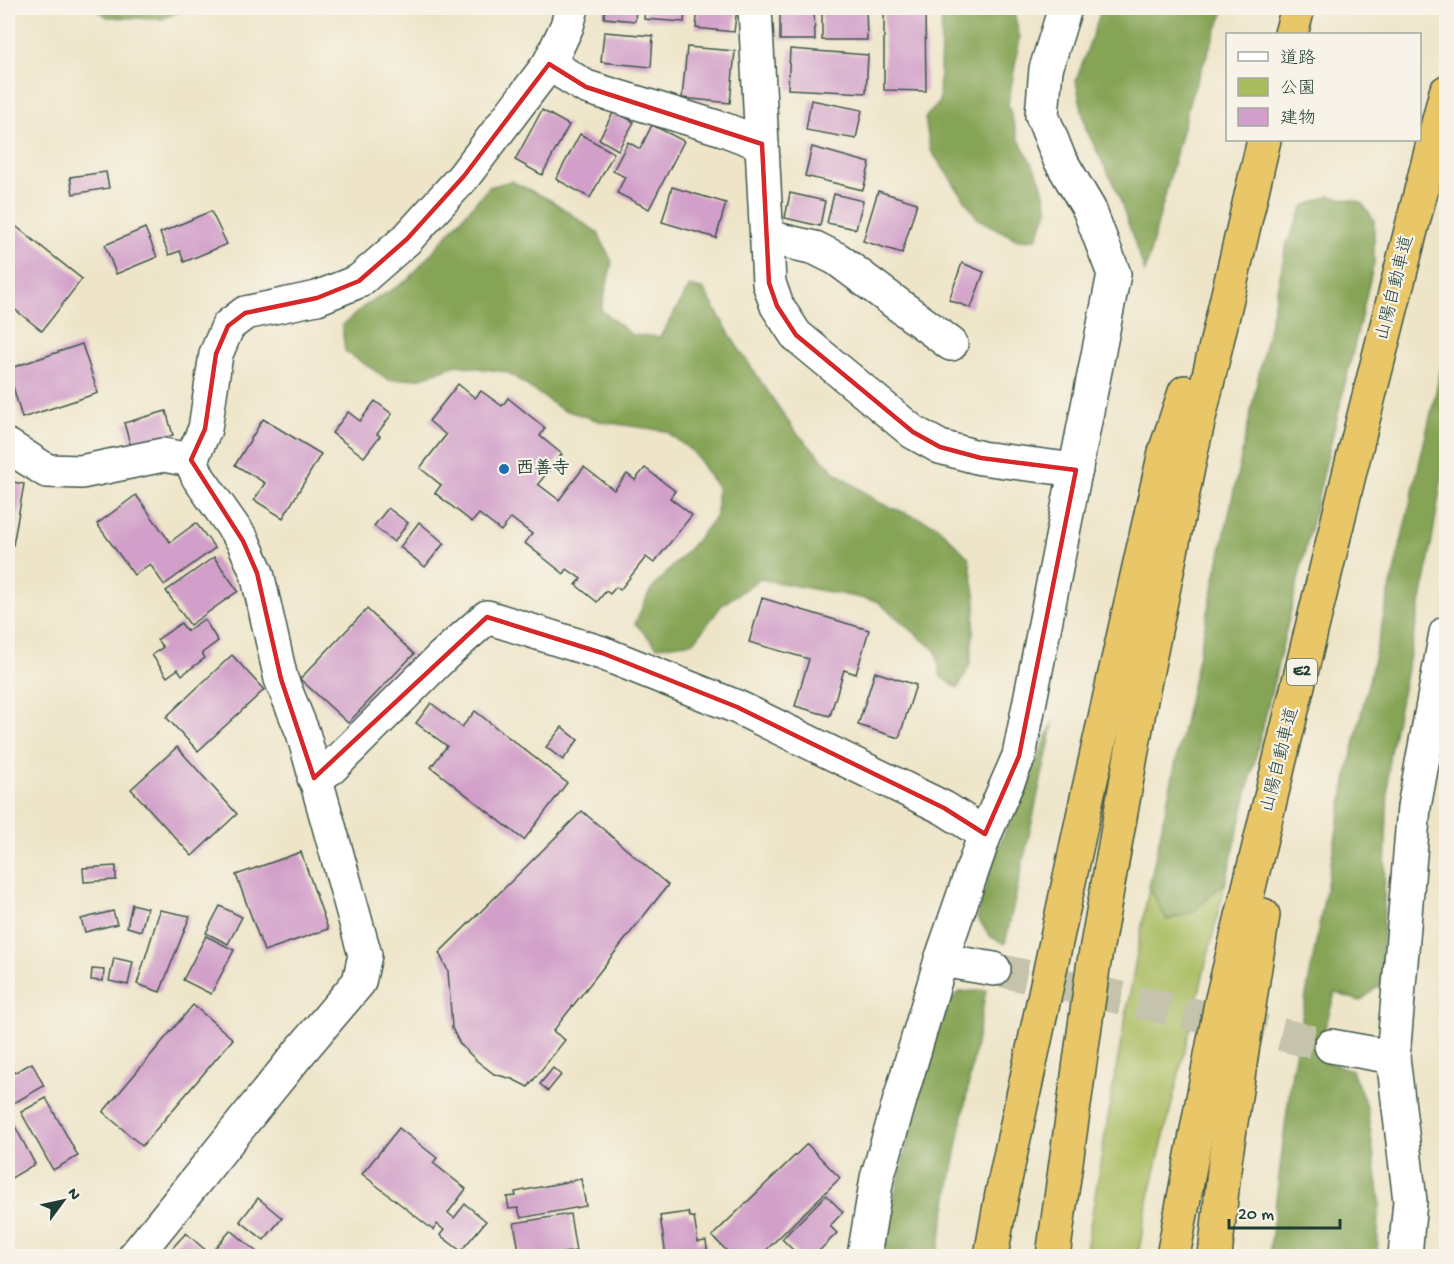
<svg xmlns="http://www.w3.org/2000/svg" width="1454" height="1264" viewBox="0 0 1454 1264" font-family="'Gochi Hand','Klee One',sans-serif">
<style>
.green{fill:#a9bc60;stroke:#647c4a;stroke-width:1.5}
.forest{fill:#86a456;stroke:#527045;stroke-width:1.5}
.building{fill:#d19fc9}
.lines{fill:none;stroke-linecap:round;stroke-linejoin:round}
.street-tunnel{stroke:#c5c3ab;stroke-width:33;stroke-dasharray:33 16;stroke-linecap:butt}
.street-casing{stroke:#3e564a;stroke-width:36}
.highway-casing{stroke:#3e564a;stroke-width:36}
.street{stroke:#fff;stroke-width:33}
.highway{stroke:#e9c769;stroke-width:33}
.marked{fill:none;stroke:#d62828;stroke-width:4.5;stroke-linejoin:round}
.poi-dot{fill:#1f6fb2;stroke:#f7f3e8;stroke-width:2}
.labels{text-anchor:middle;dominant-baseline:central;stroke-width:4.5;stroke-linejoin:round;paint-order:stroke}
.shield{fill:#f7f3e8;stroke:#60746a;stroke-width:1.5}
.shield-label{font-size:16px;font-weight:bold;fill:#1f3d34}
.street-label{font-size:18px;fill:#1f3d34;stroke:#f7f3e8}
.poi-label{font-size:18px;font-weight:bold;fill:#1f3d34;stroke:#f7f3e8;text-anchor:start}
</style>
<rect width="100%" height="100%" fill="#f7f3e8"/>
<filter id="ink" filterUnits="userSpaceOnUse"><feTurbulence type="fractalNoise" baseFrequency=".0167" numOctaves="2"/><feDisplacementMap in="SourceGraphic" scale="12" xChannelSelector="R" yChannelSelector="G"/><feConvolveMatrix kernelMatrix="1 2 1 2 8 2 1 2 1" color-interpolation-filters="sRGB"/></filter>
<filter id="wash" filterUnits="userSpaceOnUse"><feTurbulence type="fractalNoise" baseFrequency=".008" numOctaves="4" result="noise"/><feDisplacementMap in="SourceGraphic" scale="24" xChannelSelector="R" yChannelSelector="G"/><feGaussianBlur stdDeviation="1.35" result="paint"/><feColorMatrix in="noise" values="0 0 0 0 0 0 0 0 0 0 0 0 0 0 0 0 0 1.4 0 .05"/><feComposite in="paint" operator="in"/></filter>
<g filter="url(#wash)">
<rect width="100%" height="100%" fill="#eee5c9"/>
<polygon class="green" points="1226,881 1147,1205 1138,1256 1085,1256 1115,1075 1149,887 1167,920 1193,912"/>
<g class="forest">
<polygon points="95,8 188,8 162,19 107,17"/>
<polygon points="942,8 1013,8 1020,38 1008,104 1018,138 1040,179 1048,209 1036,239 1018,240 978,219 930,149 925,118 939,103"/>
<polygon points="1102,8 1225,8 1191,96 1145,272 1117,191 1086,129 1076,81"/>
<polygon points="511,181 552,201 598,233 612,262 601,310 632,335 660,337 690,286 704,290 736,345 794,430 835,472 880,503 936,525 969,558 976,600 970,664 958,688 941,677 936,651 877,601 760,579 722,605 694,642 657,647 635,623 650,591 696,541 717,515 717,487 694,453 666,431 603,422 561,409 507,372 456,365 421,378 389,380 345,351 342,326 363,307 408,280 489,187"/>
<polygon points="1329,196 1361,202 1374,220 1374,263 1226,881 1193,912 1167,920 1149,887 1287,243 1304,206"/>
<polygon points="1446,348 1446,453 1427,571 1389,757 1381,984 1360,1001 1335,993 1316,1059 1352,1070 1367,1108 1380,1200 1377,1256 1269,1256 1292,1071 1348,771"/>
<polygon points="1054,721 1005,944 991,937 977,918 993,859"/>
<polygon points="986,990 937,1256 883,1256 886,1231 940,1008 960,992"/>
</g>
<g id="blocks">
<g class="building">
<polygon points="605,8 636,8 635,21 604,18"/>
<polygon points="645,8 685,8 684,22 644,19"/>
<polygon points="698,8 737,8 734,32 696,28"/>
<polygon points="780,8 814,8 815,40 780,40"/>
<polygon points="822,8 866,8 867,40 822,40"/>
<polygon points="884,9 925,9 926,91 884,90"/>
<polygon points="604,32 653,36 651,67 601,62"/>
<polygon points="687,47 735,51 730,103 682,98"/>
<polygon points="790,49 868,55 866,93 788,89"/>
<polygon points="811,100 862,110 856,139 806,130"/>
<polygon points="542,110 569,125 542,175 515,160"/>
<polygon points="614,111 634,122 618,150 599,139"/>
<polygon points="652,125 684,141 649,209 617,193 625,177 613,171 628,142 640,149"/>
<polygon points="580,134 614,153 590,198 556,179"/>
<polygon points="812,147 870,163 863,190 805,176"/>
<polygon points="106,172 109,188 73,194 70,177"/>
<polygon points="672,187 726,203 716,238 662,222"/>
<polygon points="878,191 917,203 902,253 863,241"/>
<polygon points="790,193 825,201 820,226 785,218"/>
<polygon points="834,194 863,201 856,229 827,223"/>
<polygon points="211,211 227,244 184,262 180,251 169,255 160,233"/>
<polygon points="13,224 82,279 42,331 8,304 8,231"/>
<polygon points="145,228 157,257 116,274 105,245"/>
<polygon points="962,263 984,272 971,308 949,300"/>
<polygon points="82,344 98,393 22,418 8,369"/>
<polygon points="458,384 475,398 481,391 502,406 508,398 545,428 540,436 562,454 538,484 559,500 584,467 614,490 627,474 635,480 645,468 675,491 670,498 692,515 654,563 646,557 620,590 616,587 610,594 606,591 597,602 576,585 581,579 567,569 564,574 525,543 532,534 511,518 501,531 479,514 472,522 435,493 441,485 420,468 446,435 429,421"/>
<polygon points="375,401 392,414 377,434 380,436 364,457 332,433 348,412 360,421"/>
<polygon points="166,411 173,435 131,447 124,423"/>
<polygon points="263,419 321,454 283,518 254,500 265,483 235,465"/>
<polygon points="8,481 24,484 13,545 8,544"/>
<polygon points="136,495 170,542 196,523 215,548 164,585 150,564 134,575 97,524"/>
<polygon points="388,508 408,523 394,542 374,526"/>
<polygon points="419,522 444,543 425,567 400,547"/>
<polygon points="214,557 238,591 190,625 166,591"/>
<polygon points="762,598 869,630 856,674 844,670 830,716 795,706 809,659 749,642"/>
<polygon points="367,609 414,654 348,723 300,679"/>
<polygon points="204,619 218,641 202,653 205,658 182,675 178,669 167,677 152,655 163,647 157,640 181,623 187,631"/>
<polygon points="232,655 264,690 198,751 166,717"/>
<polygon points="875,672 916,685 899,738 858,725"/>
<polygon points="431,703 462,727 475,711 567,783 524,840 431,767 447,746 416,723"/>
<polygon points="562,727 578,740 563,760 546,747"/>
<polygon points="177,747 237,814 192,856 131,789"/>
<polygon points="582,811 668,885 553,1031 565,1040 528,1087 512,1079 494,1074 477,1061 460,1044 452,1028 448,971 439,953"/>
<polygon points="301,852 328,929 264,951 236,875"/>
<polygon points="116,866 116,880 84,882 83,868"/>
<polygon points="132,904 147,908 141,931 127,927"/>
<polygon points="220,906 242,917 228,944 206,933"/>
<polygon points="160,910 190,916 160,992 137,984"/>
<polygon points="113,911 117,924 85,932 81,919"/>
<polygon points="206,936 234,950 211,994 183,980"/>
<polygon points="114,958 133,962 128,985 109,981"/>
<polygon points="92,969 104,970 103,981 91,980"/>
<polygon points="193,1005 233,1039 142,1146 103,1112"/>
<polygon points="32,1063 44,1086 14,1103 8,1092 8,1076"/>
<polygon points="553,1068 561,1075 548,1091 540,1084"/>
<polygon points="46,1098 78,1156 53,1170 21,1112"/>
<polygon points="8,1113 35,1164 8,1180"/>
<polygon points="399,1128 437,1158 433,1163 466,1189 448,1213 454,1218 465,1204 486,1221 461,1251 440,1235 444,1230 437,1224 433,1230 362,1174"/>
<polygon points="807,1144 840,1178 760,1256 732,1256 712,1236"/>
<polygon points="581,1179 586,1206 521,1218 518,1208 509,1209 507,1197 516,1196 515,1192"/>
<polygon points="826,1195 843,1212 830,1226 837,1233 814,1256 799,1256 782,1239"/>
<polygon points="258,1198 282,1218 264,1240 240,1221"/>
<polygon points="688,1212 690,1217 694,1217 698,1242 706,1241 708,1256 666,1256 660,1216"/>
<polygon points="570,1214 576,1251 543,1256 520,1256 514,1223"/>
<polygon points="231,1230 258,1253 255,1256 165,1256 186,1233 210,1254"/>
</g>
</g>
</g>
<g filter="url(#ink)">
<use href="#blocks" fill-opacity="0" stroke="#3e564a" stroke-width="1.5"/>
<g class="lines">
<polyline class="street-tunnel" points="994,969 1331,1046"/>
<defs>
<g id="street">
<polyline points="755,8 769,283 777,306 796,335 913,432 940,447 981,458 1076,470"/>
<polyline points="549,64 586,87 723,129 762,144"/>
<polyline points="767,237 815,248 837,259 951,344"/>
<polyline points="8,446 47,471 81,472 163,455 191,460"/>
<polyline points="314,778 331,768 443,656 487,617 602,653 737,707 944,808 985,834"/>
<polyline points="941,960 994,969"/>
<polyline points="1331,1046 1393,1057"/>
<polyline points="135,1256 298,1054 359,982 365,955 303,733 281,679 257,573 243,541 198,477 191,460 205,429 216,354 228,326 245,313 317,298 359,281 407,239 464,176 549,64 567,26 572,8"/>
<polyline points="864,1256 877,1178 941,960 985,834 1019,756 1114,274 1089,209 1059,158 1042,115 1046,69 1065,8"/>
<polyline points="1405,1256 1410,1201 1393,1057 1414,807 1446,633"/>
</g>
<g id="highway">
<polyline points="1291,34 1298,8"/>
<polyline points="991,1256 1002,1194 1088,793 1165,452 1185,392"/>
<polyline points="1053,1256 1093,968 1141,700 1192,448 1264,140"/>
<polyline points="1173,1256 1221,1003 1348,479 1446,92"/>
<polyline points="1215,1256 1225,1161 1263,915"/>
</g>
</defs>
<use href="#street" class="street-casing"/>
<use href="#highway" class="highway-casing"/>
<use href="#street" class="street"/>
<use href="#highway" class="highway"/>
</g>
</g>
<path class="marked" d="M549,64L586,87L762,144L769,283L777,306L796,335L913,432L940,447L981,458L1076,470L1019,756L985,834L944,808L737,707L602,653L487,617L314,778L281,679L257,573L243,541L191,460L205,429L216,354L228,326L245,313L317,298L359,281L407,239L464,176Z"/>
<circle class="poi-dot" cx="504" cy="469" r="6"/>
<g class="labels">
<rect class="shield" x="1287" y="659" width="30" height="26" rx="4.5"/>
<g class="shield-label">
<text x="1302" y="672">E2</text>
</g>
<g class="street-label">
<text transform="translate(1396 288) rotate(-76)">山陽自動車道</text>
<text transform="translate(1281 760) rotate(-76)">山陽自動車道</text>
</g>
<g class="poi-label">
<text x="516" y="469">西善寺</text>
</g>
</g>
<rect width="1454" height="1264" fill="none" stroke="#f7f3e8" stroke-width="30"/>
<rect x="1226" y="33" width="195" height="108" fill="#f7f3e8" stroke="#a1aaa0" stroke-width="1.5"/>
<rect x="1238" y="52" width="30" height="9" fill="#ffffff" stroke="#a1aaa0" stroke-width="1.5"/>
<text x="1280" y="63" font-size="18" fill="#1f3d34">道路</text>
<rect x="1238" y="78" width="30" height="18" fill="#a9bc60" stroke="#a1aaa0" stroke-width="1.5"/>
<text x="1280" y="93" font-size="18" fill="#1f3d34">公園</text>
<rect x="1238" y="108" width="30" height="18" fill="#d19fc9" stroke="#a1aaa0" stroke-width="1.5"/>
<text x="1280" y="123" font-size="18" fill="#1f3d34">建物</text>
<g transform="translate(63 1201) rotate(57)" stroke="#f7f3e8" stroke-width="4.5" paint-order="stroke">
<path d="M0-4.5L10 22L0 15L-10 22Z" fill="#1f3d34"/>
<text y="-9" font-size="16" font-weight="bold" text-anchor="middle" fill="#1f3d34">N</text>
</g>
<path d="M1229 1219v9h111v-9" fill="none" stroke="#1f3d34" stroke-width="3"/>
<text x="1238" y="1219" font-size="18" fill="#1f3d34" stroke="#f7f3e8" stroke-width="4.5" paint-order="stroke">20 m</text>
</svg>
